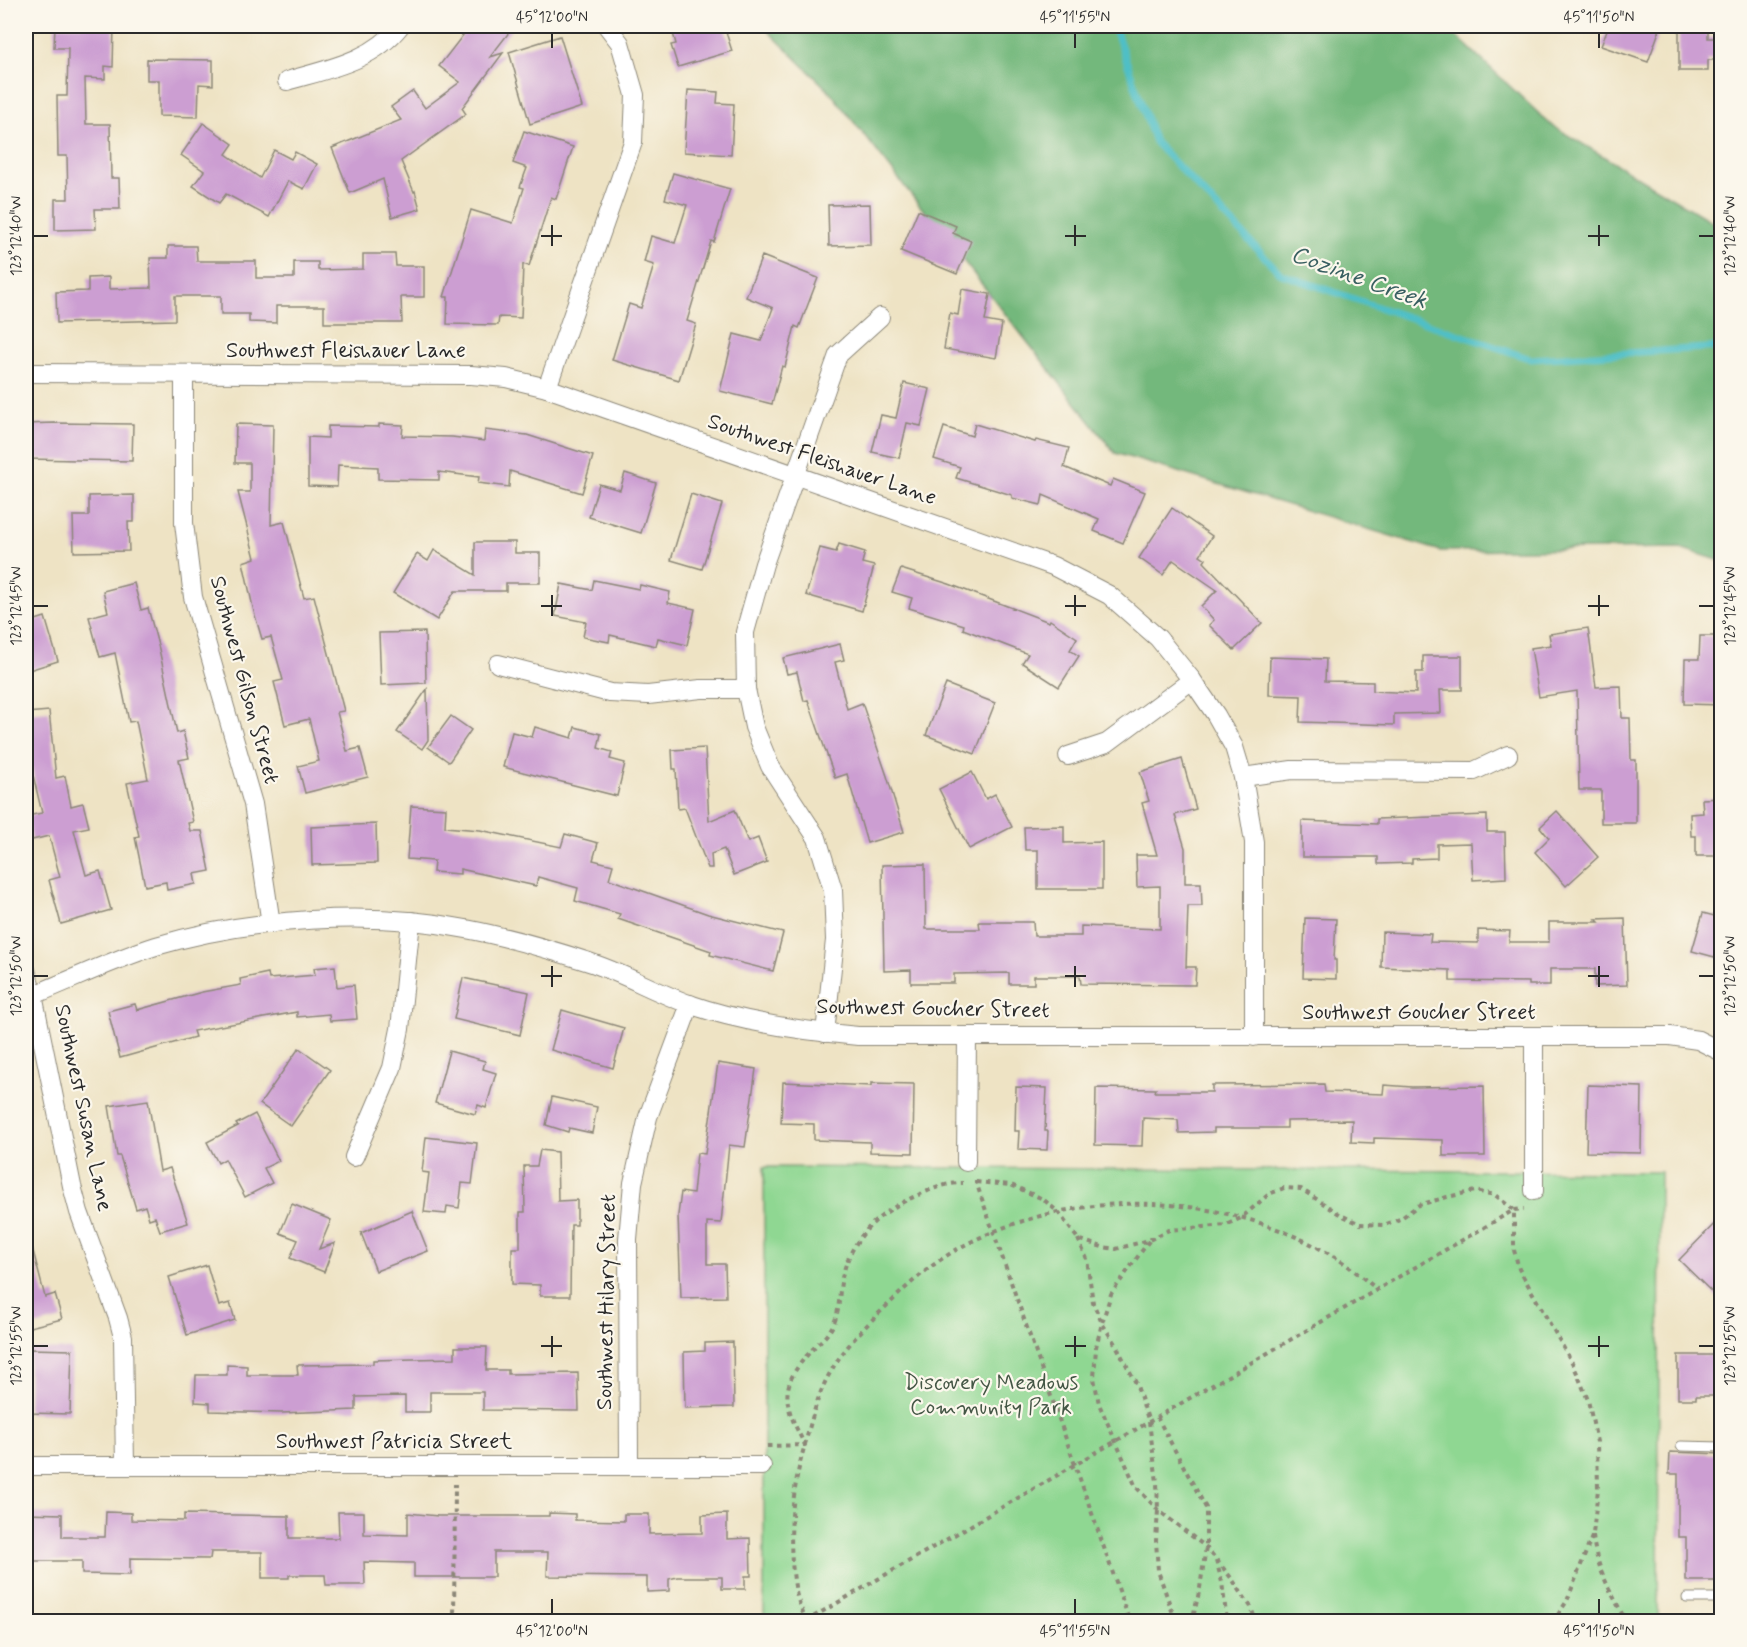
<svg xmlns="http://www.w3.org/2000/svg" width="1747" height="1647" viewBox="0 0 1747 1647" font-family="Mynerve,sans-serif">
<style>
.green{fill:#8fd792;stroke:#5d815e;stroke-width:1.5}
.forest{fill:#73b87c;stroke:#4f7254;stroke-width:1.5}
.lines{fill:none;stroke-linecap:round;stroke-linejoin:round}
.stream{stroke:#50bfc6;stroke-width:7}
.building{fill:#cc9ed2}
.service-casing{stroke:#8c8778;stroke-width:11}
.minor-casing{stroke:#8c8778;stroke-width:20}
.path{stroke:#8c8778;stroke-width:4;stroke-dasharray:4.5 4.5;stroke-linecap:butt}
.service{stroke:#fff;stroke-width:9}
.minor{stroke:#fff;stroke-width:18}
.ticks{fill:none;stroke:#2b2b2b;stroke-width:2}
.labels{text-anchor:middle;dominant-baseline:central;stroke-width:4.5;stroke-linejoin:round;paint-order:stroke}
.street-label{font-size:22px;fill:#2b2b2b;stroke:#fbf7ec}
.park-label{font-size:22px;fill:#445645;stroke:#fbf7ec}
.water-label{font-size:24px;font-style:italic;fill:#385f61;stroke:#fbf7ec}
.neatline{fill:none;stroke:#2b2b2b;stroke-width:2}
.ticks-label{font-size:15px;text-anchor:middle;fill:#2b2b2b}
</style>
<rect width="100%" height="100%" fill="#fbf7ec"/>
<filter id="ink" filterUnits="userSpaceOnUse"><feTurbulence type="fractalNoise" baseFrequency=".0167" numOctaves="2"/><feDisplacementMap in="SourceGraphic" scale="12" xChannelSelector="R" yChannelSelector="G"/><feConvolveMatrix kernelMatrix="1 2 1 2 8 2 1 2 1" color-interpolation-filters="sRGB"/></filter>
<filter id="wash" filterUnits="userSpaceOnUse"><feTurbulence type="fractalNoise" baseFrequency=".008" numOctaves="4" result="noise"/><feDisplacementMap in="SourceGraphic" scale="24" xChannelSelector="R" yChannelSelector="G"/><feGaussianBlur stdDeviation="1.35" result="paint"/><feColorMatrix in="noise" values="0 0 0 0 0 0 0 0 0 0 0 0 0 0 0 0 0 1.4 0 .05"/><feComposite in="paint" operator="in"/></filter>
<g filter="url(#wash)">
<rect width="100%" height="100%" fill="#eee3c4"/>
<polygon class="green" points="764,1167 1660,1172 1658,1621 764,1622"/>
<polygon class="forest" points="763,26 1446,26 1551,125 1721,227 1721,561 1680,548 1441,551 1115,453 831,93"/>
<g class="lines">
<polyline class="stream" points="1114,26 1155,142 1281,274 1531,359 1722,347"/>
</g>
<g id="blocks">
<g class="building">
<polygon points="55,26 114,26 113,67 105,66 105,79 85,78 86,124 110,124 111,178 119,178 120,209 95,209 96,229 55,230 55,199 68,199 67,156 58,156 57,96 67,96 68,48 54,48"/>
<polygon points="470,26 514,26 490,57 503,53 462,108 466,114 401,161 414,192 415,191 420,209 392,217 383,179 350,193 332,148 401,120 391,107 413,91 425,108 460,82 439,66"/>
<polygon points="671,26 724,26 732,51 678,67 671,45 676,44"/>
<polygon points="1609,26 1661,26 1648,62 1601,46"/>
<polygon points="1679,26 1708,26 1708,38 1719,38 1719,60 1708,60 1708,71 1679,71"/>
<polygon points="560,36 582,107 530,124 509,52"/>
<polygon points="147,59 213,60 213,85 199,84 198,117 159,116 159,80 147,80"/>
<polygon points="688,90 718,92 717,103 734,104 731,155 684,152"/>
<polygon points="203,123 233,144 226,154 260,178 274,150 291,159 295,152 317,164 304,189 288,181 269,217 226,194 219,203 193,186 204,171 181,155"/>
<polygon points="524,131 573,147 556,199 551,197 529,266 523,264 521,318 499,317 498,325 447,324 448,297 444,297 471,210 513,223 524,188 520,187 527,168 513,163"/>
<polygon points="673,173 730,189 714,242 711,241 687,321 696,324 679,380 612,360 629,304 641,308 654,265 644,262 651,236 675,243 687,205 665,199"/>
<polygon points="870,204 871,245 829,246 828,205"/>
<polygon points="918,210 956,226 953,233 971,241 957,274 901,251"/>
<polygon points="168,246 196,246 197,261 256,261 256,278 294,278 294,262 318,262 318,270 363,269 363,254 395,254 396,266 424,266 424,297 401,297 402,323 324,323 324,306 276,306 276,323 249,322 249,314 221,314 221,296 175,296 175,320 57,323 56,292 88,291 88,278 109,277 109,289 151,288 150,258 168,258"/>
<polygon points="762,256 818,278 799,328 795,326 785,367 782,366 772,404 720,391 734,334 761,341 773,308 746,297"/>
<polygon points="962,289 990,294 985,321 1002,324 996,358 944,349 950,313 958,315"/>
<polygon points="904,383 930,389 921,426 907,423 899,458 872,452 881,415 896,418"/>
<polygon points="53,423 133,424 132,461 26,459 26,424"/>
<polygon points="236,424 273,425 271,525 284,522 304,598 314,596 344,711 337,712 347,751 360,748 368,777 305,793 298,766 319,761 309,719 285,725 274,682 283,680 271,637 262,639 254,612 243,562 255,558 238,492 250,492 250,463 235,463"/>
<polygon points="379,424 403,425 402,436 452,437 484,441 485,430 527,435 593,456 582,493 510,471 509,487 478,483 479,477 439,472 439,480 378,479 378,467 338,465 337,487 308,486 308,437 328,438 328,426 379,427"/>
<polygon points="975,424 1035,442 1036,440 1069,448 1064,467 1110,486 1113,479 1145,492 1123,543 1094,531 1099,519 1043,495 1041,505 1012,498 1012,495 956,478 960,467 934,459 944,427 972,436"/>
<polygon points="625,473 656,483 641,533 589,517 599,484 620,490"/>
<polygon points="691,494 722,504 702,569 671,560"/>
<polygon points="134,495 134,522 128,522 129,551 74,552 73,516 89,516 89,496"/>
<polygon points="1172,508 1212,536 1200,555 1206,559 1204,562 1262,623 1234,650 1209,625 1214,620 1201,606 1217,590 1173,560 1163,575 1139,558"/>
<polygon points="475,542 515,542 515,553 540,553 540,583 506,583 506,591 455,591 437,620 393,593 417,554 428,561 434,550 475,575"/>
<polygon points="839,544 865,552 862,563 874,566 862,611 806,595 820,548 836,552"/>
<polygon points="901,569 949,584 1049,622 1050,620 1077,638 1070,650 1079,656 1059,687 1022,663 1028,654 963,629 964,625 909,608 912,598 892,592"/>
<polygon points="594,580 639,589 640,585 670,592 668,603 695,609 687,645 658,638 656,646 610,635 609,642 583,637 586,622 555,616 561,584 592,590"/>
<polygon points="134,583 141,610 148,608 159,649 177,733 183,731 189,758 179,760 193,822 188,823 190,831 202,831 210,871 194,874 196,884 167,890 166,882 145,886 135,837 139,836 127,783 148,779 136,721 129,722 115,653 100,657 89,617 108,612 103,591"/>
<polygon points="45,617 58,661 26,671 26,623"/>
<polygon points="1588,628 1596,687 1621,686 1622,718 1630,718 1631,760 1636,760 1636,823 1601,823 1601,790 1579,790 1577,691 1539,697 1531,648 1551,645 1549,634"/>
<polygon points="425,632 426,683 381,685 379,633"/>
<polygon points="1700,636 1717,636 1716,661 1722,662 1722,705 1684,704 1685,659 1699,659"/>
<polygon points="840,644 844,660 835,662 847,709 862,703 887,776 904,832 867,843 847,774 835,778 808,700 804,701 797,672 787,674 783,658"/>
<polygon points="1423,656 1462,656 1462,690 1440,690 1441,713 1394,714 1394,725 1300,722 1301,696 1269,695 1270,657 1326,659 1325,681 1373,682 1373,691 1416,693 1416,672 1423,672"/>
<polygon points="946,684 995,703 975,754 926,735"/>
<polygon points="427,689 428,740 422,749 397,732"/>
<polygon points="49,711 56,778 65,776 71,806 83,803 89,827 74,830 86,875 100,871 111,910 61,924 49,880 60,877 49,836 32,840 27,816 42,813 29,758 26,758 26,713"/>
<polygon points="451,716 471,730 449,762 428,747"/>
<polygon points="535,727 572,738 575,727 601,734 598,748 612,752 610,759 625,763 617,796 503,767 512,732 532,737"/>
<polygon points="705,748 709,821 735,810 748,842 758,838 767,862 734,875 724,849 711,854 712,868 708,868 685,808 678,809 676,769 673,769 672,750"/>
<polygon points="1182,759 1196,809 1175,815 1185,848 1185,883 1201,883 1202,906 1188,906 1186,967 1196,967 1195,985 1081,984 1080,976 1034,976 1034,984 1009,984 1009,973 954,974 954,983 911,983 911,970 884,971 882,865 925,864 926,929 980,929 979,922 1033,922 1034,936 1081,936 1081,926 1160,929 1160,886 1137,887 1136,855 1157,855 1142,803 1149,801 1140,772"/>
<polygon points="972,772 986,799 995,794 1012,827 969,849 939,789"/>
<polygon points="1722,798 1722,856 1696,856 1696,836 1691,836 1690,814 1703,813 1702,799"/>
<polygon points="411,806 446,808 445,827 480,830 561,847 565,834 598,843 593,860 613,865 609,879 708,914 783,933 773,971 710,955 711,951 618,919 620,914 575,901 578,888 538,877 536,886 460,869 460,874 433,872 434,861 407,859"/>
<polygon points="1557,811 1598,857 1566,886 1535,852 1549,838 1540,827"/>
<polygon points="1487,815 1487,832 1505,832 1506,878 1473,880 1471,843 1437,844 1437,858 1412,859 1412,863 1378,864 1378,857 1302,857 1302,821 1377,824 1377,819"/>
<polygon points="376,824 377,863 312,865 311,827"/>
<polygon points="1064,826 1064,843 1102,842 1102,889 1038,889 1038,850 1025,850 1024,827"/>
<polygon points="1703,913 1722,918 1722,959 1692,951"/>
<polygon points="1305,918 1336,919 1334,960 1336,960 1336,979 1303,978"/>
<polygon points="1625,918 1627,985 1595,986 1595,969 1550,969 1550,985 1529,985 1529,982 1450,981 1450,970 1381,967 1382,932 1431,934 1430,942 1478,943 1478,930 1510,931 1509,942 1549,942 1549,922 1599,922 1596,919"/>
<polygon points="335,966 337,987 354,985 357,1019 330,1021 329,1014 297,1017 297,1012 193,1031 195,1037 120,1058 108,1011 135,1004 137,1010 202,992 241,985 240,979 268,973 269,979 315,975 314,968"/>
<polygon points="463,978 529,992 520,1035 454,1019"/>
<polygon points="562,1010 624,1028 613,1068 551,1050"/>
<polygon points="299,1048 330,1070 291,1126 260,1104"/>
<polygon points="449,1051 485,1061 483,1069 496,1073 486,1108 478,1105 475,1114 435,1103"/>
<polygon points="718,1063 756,1069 745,1147 729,1145 721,1223 707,1222 707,1264 725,1264 726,1297 681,1298 678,1215 681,1192 693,1194 697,1153 705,1154"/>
<polygon points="783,1082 871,1086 871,1083 914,1084 913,1153 870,1152 870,1142 814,1140 814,1124 781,1123"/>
<polygon points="1324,1084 1325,1092 1383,1094 1384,1085 1412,1087 1484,1086 1485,1156 1443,1156 1443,1140 1374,1138 1374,1143 1351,1142 1352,1120 1287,1121 1287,1128 1214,1128 1214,1132 1179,1133 1178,1120 1143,1118 1142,1146 1095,1145 1096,1088 1156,1089 1155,1092 1212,1092 1212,1085"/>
<polygon points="1588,1085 1642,1087 1641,1153 1586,1152"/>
<polygon points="1016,1087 1047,1088 1045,1131 1048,1131 1047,1150 1018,1149 1019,1131 1015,1131"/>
<polygon points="552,1097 597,1107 592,1133 569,1128 568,1132 546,1125"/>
<polygon points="148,1100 160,1171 170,1168 188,1223 160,1231 155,1217 149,1219 145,1206 136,1209 120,1156 117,1156 109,1106"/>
<polygon points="255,1114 279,1161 264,1168 272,1183 245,1197 225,1159 218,1163 207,1142 238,1126 236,1124"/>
<polygon points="426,1137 477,1143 472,1184 462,1183 459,1208 447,1206 446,1214 424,1212 429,1173 422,1172"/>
<polygon points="540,1150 557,1152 558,1201 577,1200 577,1225 571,1225 570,1296 540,1296 540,1285 512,1284 512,1248 520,1248 520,1212 525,1212 524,1166 537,1166"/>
<polygon points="292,1204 331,1220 319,1249 335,1243 324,1272 290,1258 298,1240 280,1233"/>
<polygon points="412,1211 428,1251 376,1271 361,1233"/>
<polygon points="1722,1216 1722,1302 1679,1260"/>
<polygon points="32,1247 45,1297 55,1294 62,1319 26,1328 26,1248"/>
<polygon points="207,1265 219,1306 230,1303 235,1320 187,1335 169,1277"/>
<polygon points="733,1342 734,1407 685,1408 684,1352 705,1351 705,1343"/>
<polygon points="455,1347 487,1347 486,1370 508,1370 508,1374 578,1373 579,1411 483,1410 483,1392 430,1392 430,1412 405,1412 405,1396 356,1397 356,1410 281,1413 210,1411 210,1403 195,1402 196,1375 227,1375 227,1365 247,1366 247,1375 298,1375 297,1365 373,1364 373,1360 455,1358"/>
<polygon points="29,1349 72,1350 70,1414 28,1413"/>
<polygon points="1678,1355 1722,1355 1722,1396 1696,1396 1696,1399 1678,1399"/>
<polygon points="1670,1452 1722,1454 1722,1581 1686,1581 1686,1537 1678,1537 1678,1474 1669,1474"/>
<polygon points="106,1512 131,1513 131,1520 184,1521 184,1514 289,1516 289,1538 339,1538 338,1512 364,1512 364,1534 408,1535 408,1513 438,1516 549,1516 549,1513 575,1514 575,1520 624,1521 624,1514 649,1514 649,1534 702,1533 702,1515 727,1514 727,1539 750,1538 751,1576 745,1576 745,1589 722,1589 722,1577 677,1577 669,1579 669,1591 647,1592 647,1577 547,1576 548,1552 494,1552 494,1577 414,1577 414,1563 364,1562 365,1585 326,1585 325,1575 289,1575 289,1578 262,1578 262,1552 211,1552 210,1559 130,1558 130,1575 82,1574 82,1561 26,1561 26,1513 62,1514 62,1537 105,1537"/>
</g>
</g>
</g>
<g filter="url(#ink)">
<use href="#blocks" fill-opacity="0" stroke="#8c8778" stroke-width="1.5"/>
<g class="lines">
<defs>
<g id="service">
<polyline points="1681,1446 1722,1447"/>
<polyline points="1687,1598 1722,1598"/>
</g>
<g id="minor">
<path d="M287,81C328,69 373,61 400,26"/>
<polyline points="26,373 471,375 506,378 547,388 1053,566 1109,595 1158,638 1192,680 1216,715 1234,747 1243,777 1254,842 1254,1037"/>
<polyline points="184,375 184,523 193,597 253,804 271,924"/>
<polyline points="547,388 633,142 635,95 620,43 607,26"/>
<polyline points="498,664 610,693 648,695 701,689 746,689"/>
<polyline points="1068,756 1107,743 1192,680"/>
<polyline points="1243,777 1292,770 1474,771 1508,755"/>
<polyline points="26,970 33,995 72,1186 79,1212 118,1318 123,1337 125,1466"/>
<path d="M26,998C69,981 112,960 156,946C249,918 372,910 466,929C508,937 549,949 589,962C623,973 655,992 689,1004C743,1023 802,1031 858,1036H1670L1698,1040L1722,1052"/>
<polyline points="825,1033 835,940 833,890 817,838 770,766 754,727 746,689 745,632 764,564 838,355 880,317"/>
<polyline points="1534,1037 1534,1191"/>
<polyline points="354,1157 392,1068 400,1029 411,921"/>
<polyline points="966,1162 967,1036"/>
<polyline points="26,1466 762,1466"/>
<polyline points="629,1466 628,1239 633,1183 648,1117 690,1004"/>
</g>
</defs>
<use href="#service" class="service-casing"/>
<use href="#minor" class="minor-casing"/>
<g class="path">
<polyline points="974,1182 976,1182 1130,1622"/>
<polyline points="976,1182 1011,1185 1043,1199 1058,1212 1078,1239 1102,1247 1116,1249 1149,1240 1169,1230 1226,1225 1241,1218 1269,1194 1284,1188 1301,1189 1341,1215 1360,1224 1384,1225 1400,1219 1419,1205 1447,1197 1475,1191 1495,1195 1514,1210 1514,1250 1519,1269 1574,1366 1588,1400 1597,1442 1598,1489 1593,1534 1567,1601 1553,1622"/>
<polyline points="1078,1239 1087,1259 1093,1303 1102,1323 1117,1347 1136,1383 1149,1422 1157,1482 1158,1510 1156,1541 1158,1571 1176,1622"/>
<polyline points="1149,1241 1111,1294 1102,1323 1096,1347 1094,1378 1099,1404 1136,1487 1158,1510 1206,1547 1232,1579 1251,1607 1256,1622"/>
<polyline points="1157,1417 1206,1508 1206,1547 1200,1588 1192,1622"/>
<path d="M767,1446L805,1445C784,1405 777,1387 811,1351C819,1342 829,1335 834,1323C841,1308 838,1290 843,1274C854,1232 885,1208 923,1193C937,1187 948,1183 963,1183"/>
<path d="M1593,1536C1597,1572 1611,1590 1626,1622"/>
<polyline points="1216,1560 1222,1582 1227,1622"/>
<polyline points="806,1621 1514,1210 1524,1209"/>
<polyline points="454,1622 455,1484"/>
<path d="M806,1622C803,1612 798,1602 796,1592C787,1545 791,1493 804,1448C811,1422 817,1395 831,1371C845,1346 871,1320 893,1300C913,1280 936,1261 961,1247C1076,1185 1226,1190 1338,1259C1352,1268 1364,1279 1377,1289"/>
</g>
<use href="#service" class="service"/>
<use href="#minor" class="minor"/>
</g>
</g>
<path class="ticks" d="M552,33V48M1075,33V48M1599,33V48M552,225V246M1075,225V246M1599,225V246M33,236H48M541,236H562M1065,236H1086M1588,236H1609M1699,236H1714M552,595V616M1075,595V616M1599,595V616M33,606H48M541,606H562M1065,606H1086M1588,606H1609M1699,606H1714M552,966V987M1075,966V987M1599,966V987M33,976H48M541,976H562M1065,976H1086M1588,976H1609M1699,976H1714M552,1336V1357M1075,1336V1357M1599,1336V1357M33,1346H48M541,1346H562M1065,1346H1086M1588,1346H1609M1699,1346H1714M552,1599V1614M1075,1599V1614M1599,1599V1614"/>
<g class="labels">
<g class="street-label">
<text x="346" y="351">Southwest Fleishauer Lane</text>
<text transform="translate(822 460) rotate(19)">Southwest Fleishauer Lane</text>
<text transform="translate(244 680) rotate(75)">Southwest Gilson Street</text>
<text transform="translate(933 1009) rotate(1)">Southwest Goucher Street</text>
<text x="1419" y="1013">Southwest Goucher Street</text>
<text transform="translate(83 1108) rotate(78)">Southwest Susan Lane</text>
<text transform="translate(607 1302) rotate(-89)">Southwest Hilary Street</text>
<text x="394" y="1442">Southwest Patricia Street</text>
</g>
<g class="park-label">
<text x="991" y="1383">Discovery Meadows<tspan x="991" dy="25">Community Park</tspan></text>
</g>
<g class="water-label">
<text transform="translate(1359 278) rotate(20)">Cozine Creek</text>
</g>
</g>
<rect width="1747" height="1647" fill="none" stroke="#fbf7ec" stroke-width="66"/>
<rect x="33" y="33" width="1681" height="1581" class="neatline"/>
<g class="ticks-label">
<text x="552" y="22">45°12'00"N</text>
<text x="1075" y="22">45°11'55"N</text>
<text x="1599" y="22">45°11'50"N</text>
<text transform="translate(1730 236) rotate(-90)" y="5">123°12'40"W</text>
<text transform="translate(16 236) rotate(-90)" y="5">123°12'40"W</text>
<text transform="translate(1730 606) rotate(-90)" y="5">123°12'45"W</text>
<text transform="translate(16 606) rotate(-90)" y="5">123°12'45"W</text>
<text transform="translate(1730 976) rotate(-90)" y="5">123°12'50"W</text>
<text transform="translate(16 976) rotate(-90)" y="5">123°12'50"W</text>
<text transform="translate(1730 1346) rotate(-90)" y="5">123°12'55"W</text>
<text transform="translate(16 1346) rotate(-90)" y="5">123°12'55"W</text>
<text x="552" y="1636">45°12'00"N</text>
<text x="1075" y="1636">45°11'55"N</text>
<text x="1599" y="1636">45°11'50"N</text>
</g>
</svg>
